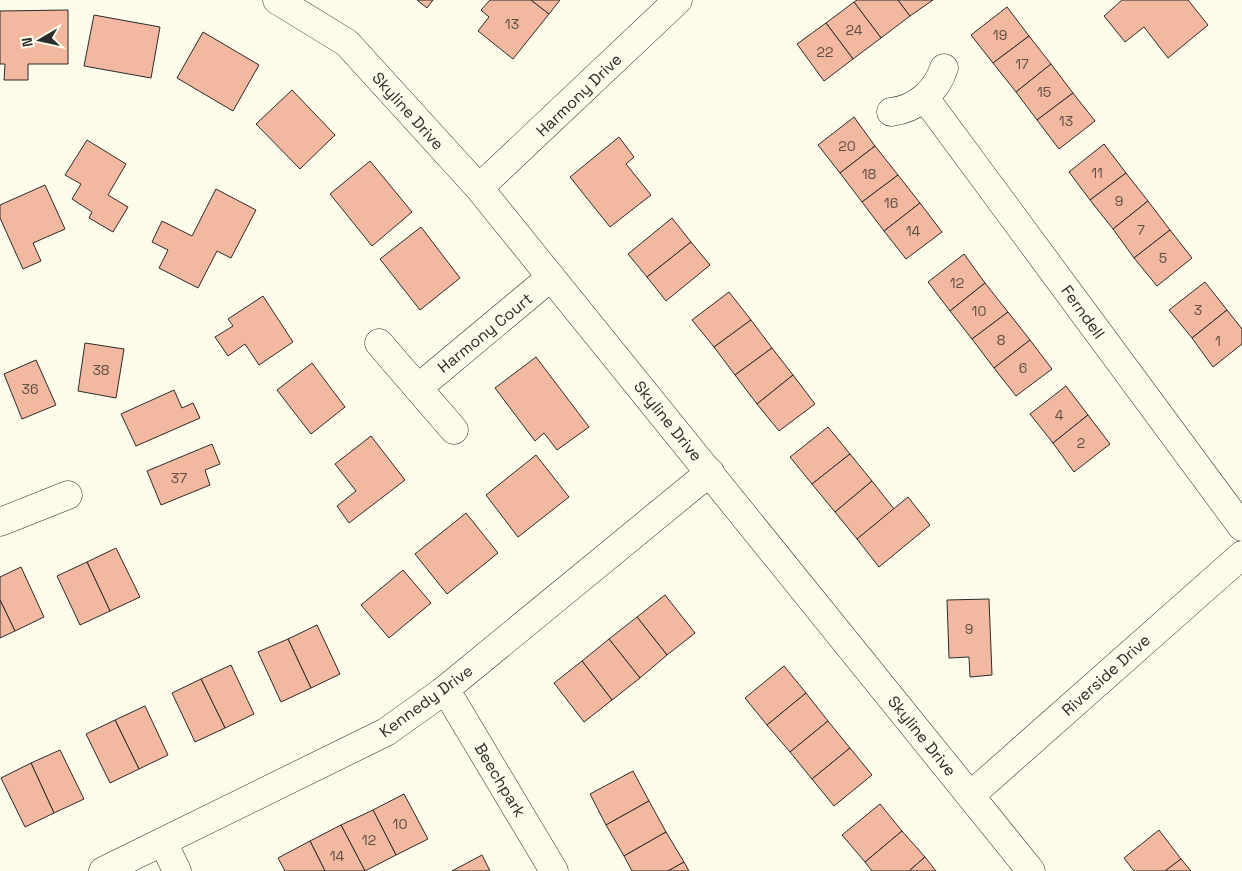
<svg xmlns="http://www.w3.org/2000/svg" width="1242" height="871" viewBox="0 0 1242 871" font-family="'Space Grotesk',sans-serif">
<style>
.building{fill:#f2b8a0;stroke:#2b2b2b}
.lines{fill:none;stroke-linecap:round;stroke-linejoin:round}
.street-casing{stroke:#2b2b2b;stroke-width:29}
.street{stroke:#fdfbea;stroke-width:28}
.labels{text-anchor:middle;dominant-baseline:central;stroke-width:4;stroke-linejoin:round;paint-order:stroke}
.number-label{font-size:14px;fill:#5d4e48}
.street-label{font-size:16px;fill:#2b2b2b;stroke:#fdfbea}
</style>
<rect width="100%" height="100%" fill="#fdfbea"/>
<g class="building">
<polygon points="417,0 433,0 427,8"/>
<polygon points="490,0 531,0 549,14 513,59 478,31 489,17 481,10"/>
<polygon points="531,0 560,0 549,14"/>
<polygon points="857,0 898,0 910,16 881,38 854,2"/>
<polygon points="898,0 933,0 910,16"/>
<polygon points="1122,0 1188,0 1208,25 1168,58 1144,27 1125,42 1104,16"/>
<polygon points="854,2 881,38 853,59 826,23"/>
<polygon points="1007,7 1029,36 993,63 971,35"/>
<polygon points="68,10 68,64 28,64 28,80 4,80 5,64 0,64 0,11"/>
<polygon points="94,15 160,27 151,78 84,66"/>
<polygon points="826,23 853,59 824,81 797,44"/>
<polygon points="203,32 259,65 233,111 177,78"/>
<polygon points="1029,36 1051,64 1016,92 993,63"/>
<polygon points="1051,64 1073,93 1037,120 1016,92"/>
<polygon points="292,90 335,135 300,169 256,124"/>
<polygon points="1073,93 1095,121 1059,149 1037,120"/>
<polygon points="854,117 875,146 840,173 818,145"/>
<polygon points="619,137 634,157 626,164 651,195 610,227 570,177"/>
<polygon points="87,140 126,164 108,195 128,207 113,232 89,218 92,212 72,199 81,184 65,175"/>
<polygon points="1104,144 1126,173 1090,200 1069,172"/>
<polygon points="875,146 898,175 862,202 840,173"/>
<polygon points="370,161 412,212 372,246 330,194"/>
<polygon points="1126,173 1148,201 1113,229 1090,200"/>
<polygon points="898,175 920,203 884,231 862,202"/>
<polygon points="45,185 65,229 33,243 41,261 23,269 0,218 0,205"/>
<polygon points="216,189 256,210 231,258 217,251 198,288 159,268 168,250 152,242 162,221 192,236"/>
<polygon points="1148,201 1170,230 1134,258 1113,229"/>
<polygon points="920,203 942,232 906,259 884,231"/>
<polygon points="672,218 691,242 647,277 628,254"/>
<polygon points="421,227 460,278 420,310 380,259"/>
<polygon points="1170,230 1192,258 1157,286 1134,258"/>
<polygon points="691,242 710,265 666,301 647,277"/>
<polygon points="964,254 985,283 950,311 928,282"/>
<polygon points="1205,282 1227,310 1192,338 1169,310"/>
<polygon points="985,283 1008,312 972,339 950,311"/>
<polygon points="729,292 751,320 714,347 692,320"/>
<polygon points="263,296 293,342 259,365 245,344 228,356 215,337 233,326 228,319"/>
<polygon points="1227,310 1242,329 1242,344 1213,367 1192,338"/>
<polygon points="1008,312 1030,340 994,368 972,339"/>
<polygon points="751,320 772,348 735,375 714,347"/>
<polygon points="1030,340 1052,369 1016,396 994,368"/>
<polygon points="85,343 124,349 116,398 78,391"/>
<polygon points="772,348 793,375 757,404 735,375"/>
<polygon points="536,357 589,427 557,450 544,433 535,441 495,388"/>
<polygon points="36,360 56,405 22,419 4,374"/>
<polygon points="312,363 345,407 311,434 277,390"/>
<polygon points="793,375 815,404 779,431 757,404"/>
<polygon points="1066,386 1088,415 1053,443 1030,414"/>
<polygon points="174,390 182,408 193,403 200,418 136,446 121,414"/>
<polygon points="1088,415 1110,444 1074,472 1053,443"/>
<polygon points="828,427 850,454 812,484 790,457"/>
<polygon points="371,436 405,480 349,523 337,506 356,491 335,464"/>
<polygon points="212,444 220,464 205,470 210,485 161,505 147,471"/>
<polygon points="850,454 872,481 835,512 812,484"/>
<polygon points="536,455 569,497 518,537 486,495"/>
<polygon points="872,481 894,509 857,539 835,512"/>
<polygon points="908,497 930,525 879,567 857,539"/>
<polygon points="466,513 498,553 447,594 415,554"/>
<polygon points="116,548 140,597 110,611 87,562"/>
<polygon points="87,562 110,611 80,625 57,576"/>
<polygon points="21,567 44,617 15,631 0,600 0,577"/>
<polygon points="403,570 431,603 389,638 361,605"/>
<polygon points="665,595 695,633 667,655 637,617"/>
<polygon points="989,599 992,675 970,677 969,657 949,658 947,600"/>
<polygon points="0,600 15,631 0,638"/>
<polygon points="637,617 667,655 640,678 609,639"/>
<polygon points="317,625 340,674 311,688 288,639"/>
<polygon points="288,639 311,688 281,702 258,652"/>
<polygon points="609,639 640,678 612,700 582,661"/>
<polygon points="582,661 612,700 584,722 554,683"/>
<polygon points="231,665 254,714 225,728 201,679"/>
<polygon points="784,666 806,693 767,725 745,698"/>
<polygon points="201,679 225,728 195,742 172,693"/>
<polygon points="806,693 828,721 790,752 767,725"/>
<polygon points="145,706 168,755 139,769 115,720"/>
<polygon points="115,720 139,769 110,783 86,734"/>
<polygon points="828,721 850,748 812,779 790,752"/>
<polygon points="850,748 872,775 834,806 812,779"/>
<polygon points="60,750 84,799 54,813 31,763"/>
<polygon points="31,763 54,813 25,827 1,778"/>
<polygon points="633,771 649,801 606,825 590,794"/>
<polygon points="404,794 428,839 396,855 373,810"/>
<polygon points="649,801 666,832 624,856 606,825"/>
<polygon points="880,804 902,831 865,862 842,835"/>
<polygon points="373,810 396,855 365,871 341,825"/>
<polygon points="341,825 365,871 325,871 310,841"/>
<polygon points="1159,830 1181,859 1165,871 1134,871 1124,858"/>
<polygon points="902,831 925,857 909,871 872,871 865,862"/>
<polygon points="666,832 684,862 668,871 632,871 624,856"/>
<polygon points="310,841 325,871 285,871 278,858"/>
<polygon points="482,855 490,871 452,871"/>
<polygon points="925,857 936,871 909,871"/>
<polygon points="1181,859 1191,871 1165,871"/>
<polygon points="684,862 689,871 668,871"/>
</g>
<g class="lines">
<defs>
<g id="street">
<polyline points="277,0 347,43 479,188 1031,871"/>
<polyline points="925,98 1242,527"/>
<path d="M891,112C916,109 936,92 944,68"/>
<polyline points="479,188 678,0"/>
<polyline points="379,343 454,430"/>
<polyline points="418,388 551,277"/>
<polyline points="0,522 68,495"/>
<polyline points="442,692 453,702 554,871"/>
<polyline points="971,795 1242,555"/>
<polyline points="163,842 177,871"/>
<polyline points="103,871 386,732 442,692 710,472"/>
</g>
</defs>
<use href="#street" class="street-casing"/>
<use href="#street" class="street"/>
</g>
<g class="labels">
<g class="number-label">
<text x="512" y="24">13</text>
<text x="854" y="30">24</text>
<text x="1000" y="35">19</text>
<text x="825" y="52">22</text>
<text x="1022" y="64">17</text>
<text x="1044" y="92">15</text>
<text x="1066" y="121">13</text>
<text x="847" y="146">20</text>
<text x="1097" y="173">11</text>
<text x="869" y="174">18</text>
<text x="1119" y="201">9</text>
<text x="891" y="203">16</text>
<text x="1141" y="230">7</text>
<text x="913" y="231">14</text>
<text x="1163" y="258">5</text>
<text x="957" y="283">12</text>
<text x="1198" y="310">3</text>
<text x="979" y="311">10</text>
<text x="1001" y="340">8</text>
<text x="1218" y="341">1</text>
<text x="1023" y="368">6</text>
<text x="101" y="370">38</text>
<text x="30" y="389">36</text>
<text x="1059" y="415">4</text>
<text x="1081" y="443">2</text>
<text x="179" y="478">37</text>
<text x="969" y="629">9</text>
<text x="400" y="824">10</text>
<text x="369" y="840">12</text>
<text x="337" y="856">14</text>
</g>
<g class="street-label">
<text transform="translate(579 95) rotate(-44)">Harmony Drive</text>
<text transform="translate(408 111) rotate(48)">Skyline Drive</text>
<text transform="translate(1083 312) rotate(54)">Ferndell</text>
<text transform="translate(485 333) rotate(-39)">Harmony Court</text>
<text transform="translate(668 421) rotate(51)">Skyline Drive</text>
<text transform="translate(1106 675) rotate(-42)">Riverside Drive</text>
<text transform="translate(426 701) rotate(-36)">Kennedy Drive</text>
<text transform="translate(922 736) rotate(51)">Skyline Drive</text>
<text transform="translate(500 780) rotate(59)">Beechpark</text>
</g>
</g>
<g transform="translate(40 40) rotate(261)" stroke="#fdfbea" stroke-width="4" paint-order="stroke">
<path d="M0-4L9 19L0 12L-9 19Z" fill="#2b2b2b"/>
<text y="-8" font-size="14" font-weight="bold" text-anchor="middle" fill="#2b2b2b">N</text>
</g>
</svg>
